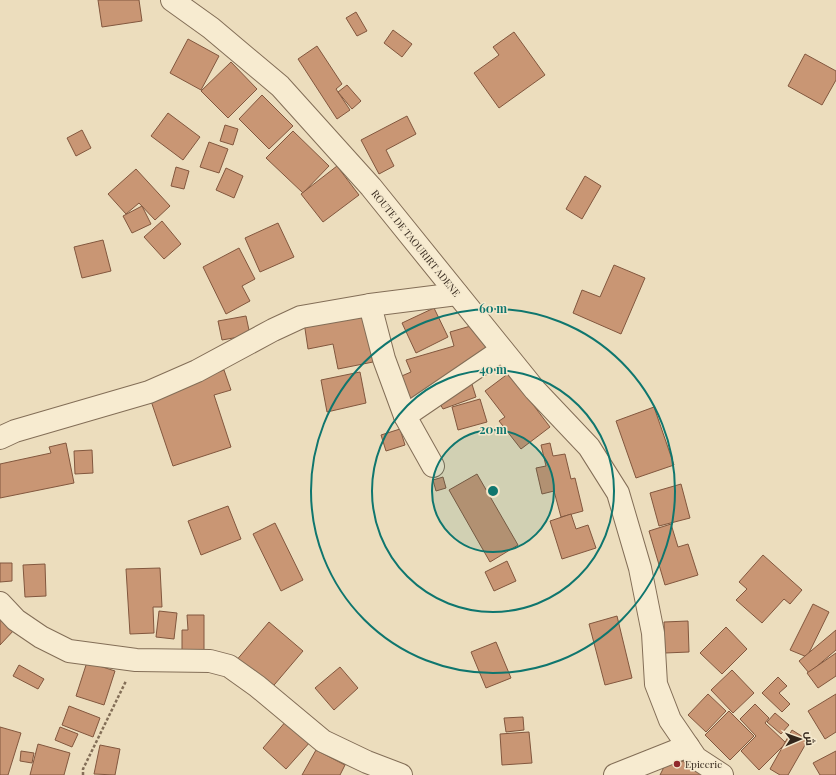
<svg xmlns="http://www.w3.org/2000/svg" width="836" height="775" viewBox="0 0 836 775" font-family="'Playfair Display',Cairo,serif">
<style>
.building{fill:#c99674;stroke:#82573e}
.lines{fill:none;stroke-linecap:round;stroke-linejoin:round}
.minor-casing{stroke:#836e57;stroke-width:24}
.tertiary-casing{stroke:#836e57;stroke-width:24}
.path{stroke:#836e57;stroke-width:2.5;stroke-dasharray:3 2;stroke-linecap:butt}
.minor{stroke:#f7ebd0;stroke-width:22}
.tertiary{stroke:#f7ebd0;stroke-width:22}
.ring{fill:none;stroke:#0f766e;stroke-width:2}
.poi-dot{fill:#91292c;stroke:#f4e8cd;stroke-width:1.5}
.labels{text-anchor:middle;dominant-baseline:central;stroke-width:3;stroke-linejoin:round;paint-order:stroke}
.street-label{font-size:10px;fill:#33261b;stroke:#f4e8cd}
.poi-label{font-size:10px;fill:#33261b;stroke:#f4e8cd;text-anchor:start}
.centre{fill:#0f766e;stroke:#f4e8cd;stroke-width:2}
.ring-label{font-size:12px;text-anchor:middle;font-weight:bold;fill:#0f766e;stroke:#f4e8cd;stroke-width:3;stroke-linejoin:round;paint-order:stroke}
</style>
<rect width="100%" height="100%" fill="#ecddbd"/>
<g class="building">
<polygon points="98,0 139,0 142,21 102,27"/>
<polygon points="356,12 367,31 357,36 346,18"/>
<polygon points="393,30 412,44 402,57 384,43"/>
<polygon points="514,32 545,75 499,108 474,73 499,55 493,47"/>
<polygon points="188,39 219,56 201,90 170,73"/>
<polygon points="317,46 342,84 336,89 350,110 337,119 298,59"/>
<polygon points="805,54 836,71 836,80 822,105 788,86"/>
<polygon points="231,62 257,89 228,118 201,91"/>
<polygon points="347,85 361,101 352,109 338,92"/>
<polygon points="262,95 293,126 269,149 239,119"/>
<polygon points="168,113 200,137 183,160 151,136"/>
<polygon points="407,116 416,134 386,150 394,166 379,174 361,140"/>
<polygon points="225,125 238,129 233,145 220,141"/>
<polygon points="82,130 91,148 76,156 67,138"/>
<polygon points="293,131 329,166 303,193 266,158"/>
<polygon points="209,142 228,149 219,173 200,167"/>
<polygon points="337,166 359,195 323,222 301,194"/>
<polygon points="176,167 189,171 184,189 171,186"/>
<polygon points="226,168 243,176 234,198 216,190"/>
<polygon points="136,169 170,206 155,220 139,203 126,214 108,194"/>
<polygon points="585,176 601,186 582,219 566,209"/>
<polygon points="142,206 151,224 132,233 123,216"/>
<polygon points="162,221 181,244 164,259 144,237"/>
<polygon points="278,223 294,257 260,272 245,238"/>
<polygon points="103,240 111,271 82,278 74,247"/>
<polygon points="239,248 255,279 242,286 250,301 226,314 203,267"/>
<polygon points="614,265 645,278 621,334 573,313 582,290 600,297"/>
<polygon points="363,308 373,362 338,369 333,344 308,349 304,322"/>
<polygon points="434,308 448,337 416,353 402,323"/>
<polygon points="246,316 250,335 222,340 218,321"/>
<polygon points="474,325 488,351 409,409 397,378 411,372 406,360 454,346 450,332"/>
<polygon points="224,370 231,390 214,395 231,447 173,466 150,398 178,386"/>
<polygon points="360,372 366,403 327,412 321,380"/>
<polygon points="509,373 550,427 521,449 499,421 505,417 485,391"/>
<polygon points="470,378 476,397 443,409 437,399"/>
<polygon points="480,399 487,422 458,430 452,407"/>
<polygon points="654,407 674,465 636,478 616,421"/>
<polygon points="400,429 405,445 386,451 381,435"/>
<polygon points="66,443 74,483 0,498 0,464 51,453 49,447"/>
<polygon points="550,443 553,456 565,454 571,479 575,478 583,511 561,517 554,491 542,494 536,468 546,466 541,445"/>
<polygon points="92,450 93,473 75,474 74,451"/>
<polygon points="477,474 518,545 490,562 449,490"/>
<polygon points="443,477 446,488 436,491 433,480"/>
<polygon points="681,484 690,518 659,526 650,493"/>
<polygon points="228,506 241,539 201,555 188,521"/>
<polygon points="571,514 576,529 588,525 596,548 562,559 550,521"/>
<polygon points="275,523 303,580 281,591 253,534"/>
<polygon points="671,524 678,547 688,544 698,575 665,585 649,531"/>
<polygon points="763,555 802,590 790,604 784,599 762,623 736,600 747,589 739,582"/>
<polygon points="507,561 516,581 494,591 485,572"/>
<polygon points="0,563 12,563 12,581 0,582"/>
<polygon points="45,564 46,596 25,597 23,565"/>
<polygon points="160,568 162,607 153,607 154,633 130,634 126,569"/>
<polygon points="813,604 829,612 807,657 790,650"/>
<polygon points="159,611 177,613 174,639 156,637"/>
<polygon points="187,615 204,615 204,656 182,656 182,630 188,630"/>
<polygon points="0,616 15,629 0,645"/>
<polygon points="617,616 632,678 605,685 589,624"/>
<polygon points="688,621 689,652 665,653 664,622"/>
<polygon points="269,622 303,651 269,691 235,662"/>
<polygon points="726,627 747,649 722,674 700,653"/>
<polygon points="836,630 836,650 809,673 799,661"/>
<polygon points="496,642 511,678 486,688 471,652"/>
<polygon points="836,653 836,676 818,688 807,673"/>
<polygon points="87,662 115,671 104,705 76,696"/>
<polygon points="19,665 44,679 38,689 13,676"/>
<polygon points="340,667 358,688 334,710 315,688"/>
<polygon points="732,670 754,693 733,713 711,690"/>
<polygon points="778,677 787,686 779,693 790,704 782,712 762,693"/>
<polygon points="708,694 726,711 706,732 688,715"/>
<polygon points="836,694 836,732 825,739 808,711"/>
<polygon points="755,704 769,718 765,723 786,743 759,770 741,751 756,736 740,719"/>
<polygon points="69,706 100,718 93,737 62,725"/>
<polygon points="729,711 754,736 730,760 705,735"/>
<polygon points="775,713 789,725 781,734 767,722"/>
<polygon points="523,717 524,730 506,732 504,718"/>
<polygon points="287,720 311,741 286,769 263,748"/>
<polygon points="0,727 21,733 8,775 0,775"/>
<polygon points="60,727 78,734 72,747 55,740"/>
<polygon points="792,730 808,740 788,775 780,775 770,769"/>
<polygon points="529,732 532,763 502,765 500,734"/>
<polygon points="38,744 70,753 64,775 30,775"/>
<polygon points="100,745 120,749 115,775 94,774"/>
<polygon points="316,750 345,765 340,775 302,775"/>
<polygon points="21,751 34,753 32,763 20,761"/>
<polygon points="836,751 836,775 820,775 813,763"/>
<polygon points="670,755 706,773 705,775 660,775"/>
</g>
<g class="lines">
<defs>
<g id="minor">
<polyline points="370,305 384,359 405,416"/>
<polyline points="0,438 15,431 149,392 197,371 273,330 301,317 370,305 457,294"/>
<polyline points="433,466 405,416 502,350"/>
<polyline points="0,603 16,620 41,637 69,651 136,660 210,661 229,666 257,686 323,741 367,762 401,775"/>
<polyline points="615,775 688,746"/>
</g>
<polyline id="tertiary" points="172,0 211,28 280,86 371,187 535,390 589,447 618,493 640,568 653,633 656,684 670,720 696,758 722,775"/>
</defs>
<use href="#minor" class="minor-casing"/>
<use href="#tertiary" class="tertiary-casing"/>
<polyline class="path" points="83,775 83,769 126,681"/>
<use href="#minor" class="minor"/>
<use href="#tertiary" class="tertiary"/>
</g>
<circle cx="493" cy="491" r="61" fill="#0f766e" fill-opacity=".12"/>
<g class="ring">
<circle cx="493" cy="491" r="61"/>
<circle cx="493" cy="491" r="121"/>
<circle cx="493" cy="491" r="182"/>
</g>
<circle class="poi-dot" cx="677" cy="764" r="4"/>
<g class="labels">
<g class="street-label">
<text transform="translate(416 243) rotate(51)">ROUTE DE TAOURIRT ADENE</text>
</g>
<g class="poi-label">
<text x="685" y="764">Epicerie</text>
</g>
</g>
<circle cx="493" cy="491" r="6" class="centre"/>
<g class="ring-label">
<text x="493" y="313">60 m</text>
<text x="493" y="374">40 m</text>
<text x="493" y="434">20 m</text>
</g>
<g transform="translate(800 739) rotate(88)" stroke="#f4e8cd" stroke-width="3" paint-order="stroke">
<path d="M0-3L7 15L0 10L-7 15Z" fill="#33261b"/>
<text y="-6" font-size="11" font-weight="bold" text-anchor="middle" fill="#33261b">ش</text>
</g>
</svg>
